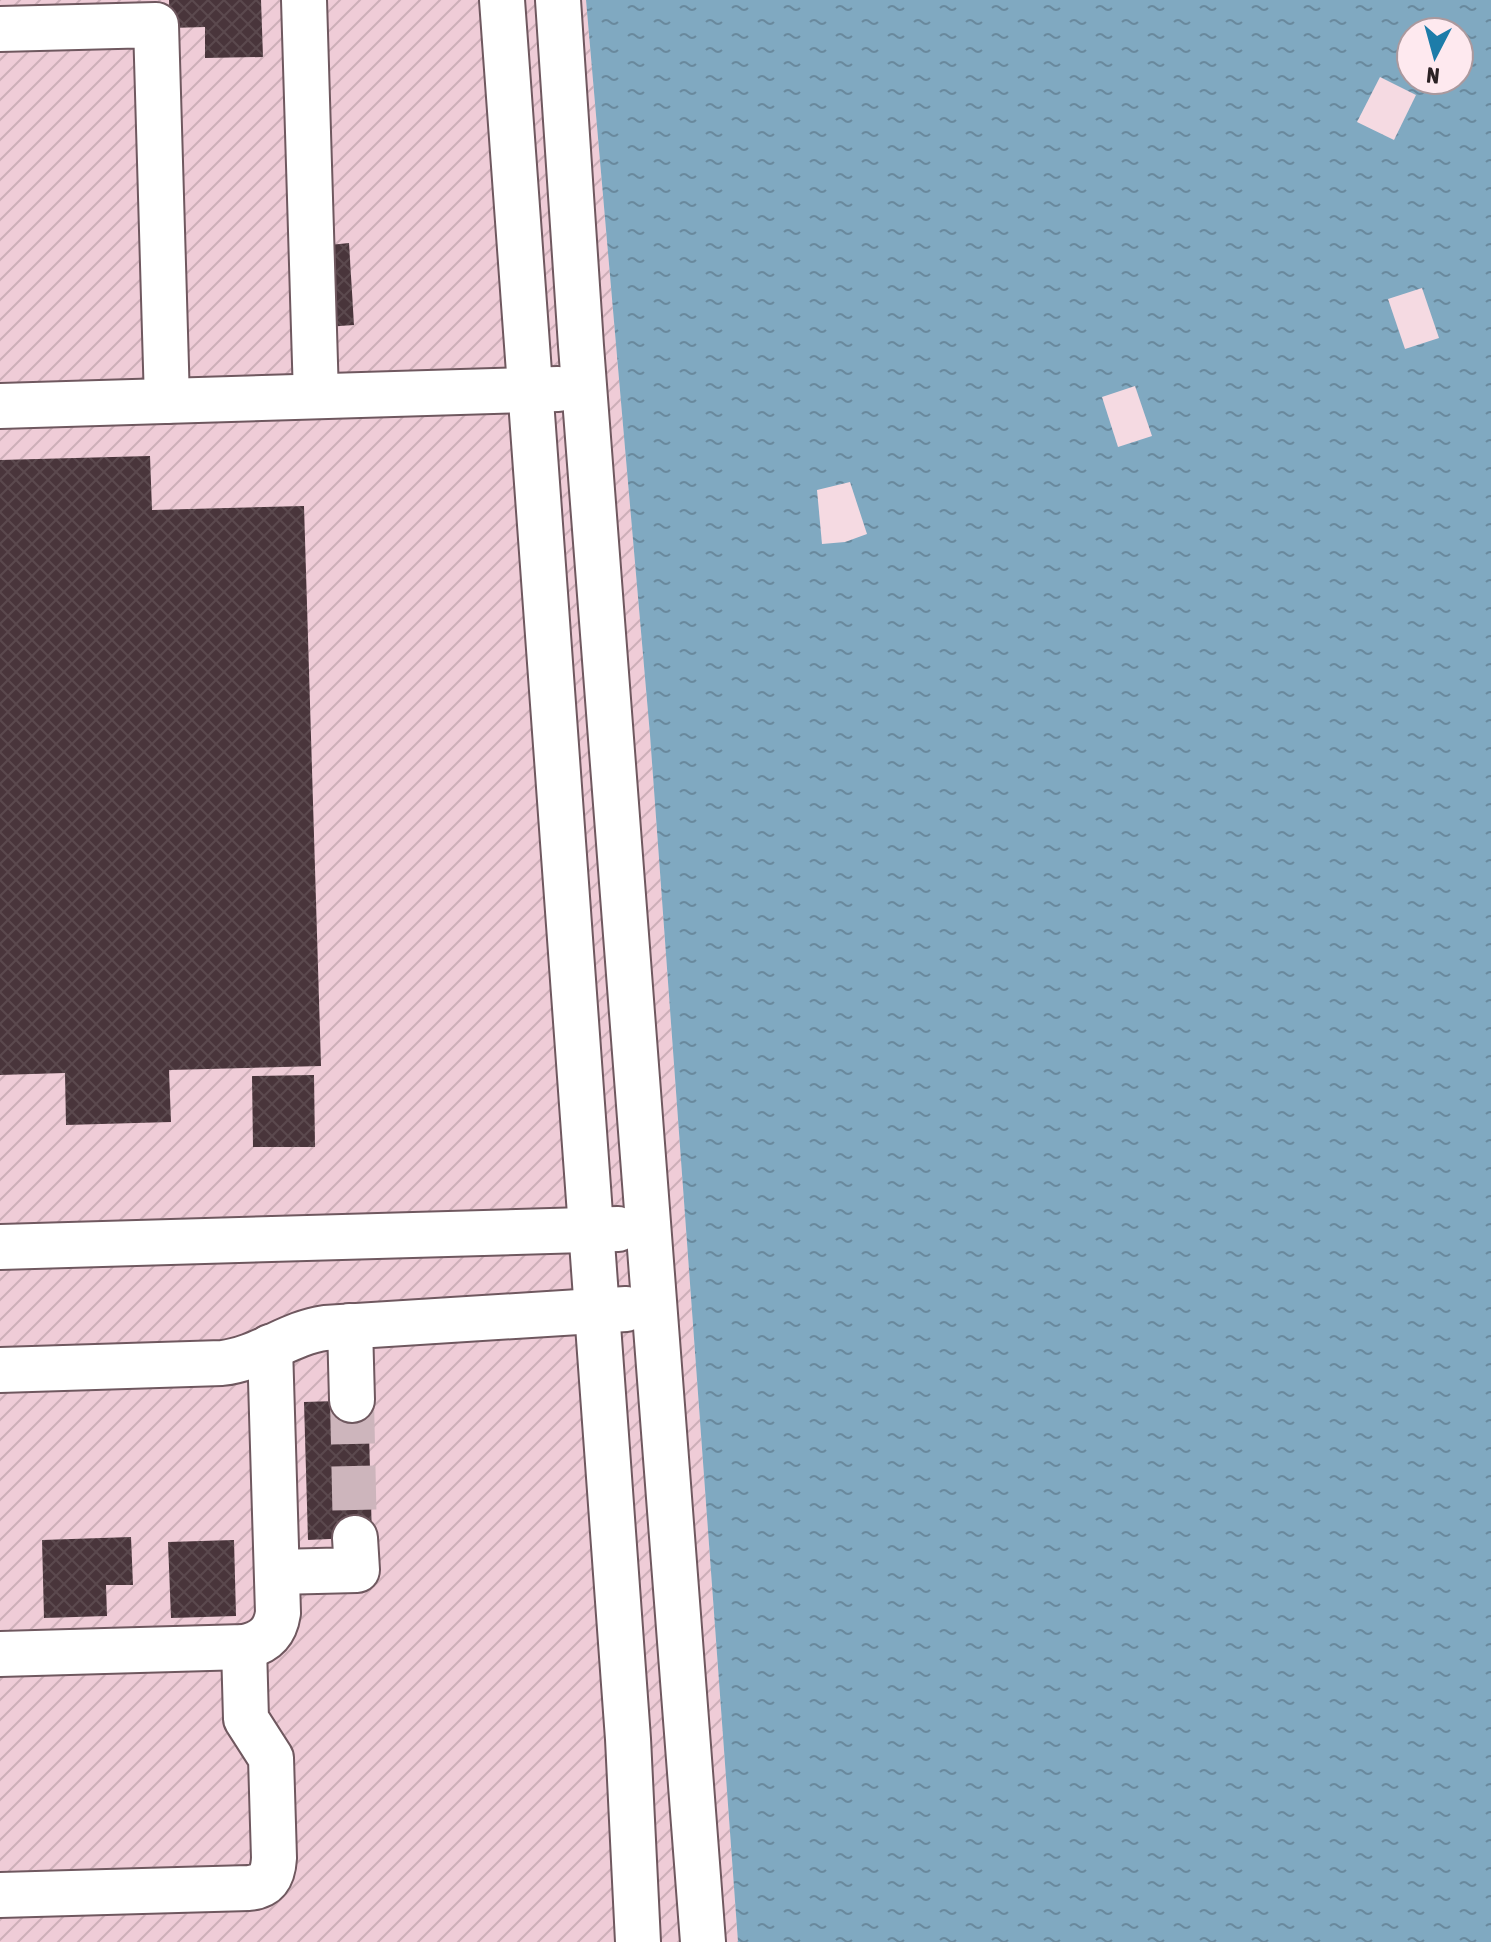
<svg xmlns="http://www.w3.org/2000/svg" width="1491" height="1942" viewBox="0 0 1491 1942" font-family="'Asap Condensed',sans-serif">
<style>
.industrial{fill:url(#industrial-furrows)}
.water{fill:url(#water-ripples);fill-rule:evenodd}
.pier{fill:#f5dae2}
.building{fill:url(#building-cross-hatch)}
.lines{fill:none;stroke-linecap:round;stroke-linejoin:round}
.minor-tunnel{stroke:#cdb5bc;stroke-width:44;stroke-dasharray:44 22;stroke-linecap:butt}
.minor-casing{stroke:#6f585f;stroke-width:48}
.minor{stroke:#fff;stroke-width:44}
</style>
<defs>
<pattern id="industrial-furrows" width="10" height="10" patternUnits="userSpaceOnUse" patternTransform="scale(2)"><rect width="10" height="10" fill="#efccd7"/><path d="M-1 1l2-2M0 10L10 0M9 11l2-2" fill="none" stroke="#cdafb8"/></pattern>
<pattern id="water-ripples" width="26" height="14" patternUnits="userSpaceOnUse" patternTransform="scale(2)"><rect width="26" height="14" fill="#80a9c1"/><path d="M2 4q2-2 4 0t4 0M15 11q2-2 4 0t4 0" fill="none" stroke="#69899d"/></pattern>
<pattern id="building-cross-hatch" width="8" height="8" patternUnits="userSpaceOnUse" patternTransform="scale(2)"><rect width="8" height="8" fill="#49353b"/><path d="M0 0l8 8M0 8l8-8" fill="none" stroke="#5b494e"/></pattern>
</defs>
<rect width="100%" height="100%" fill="#f5dae2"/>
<polygon class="industrial" points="0,0 586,0 650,735 738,1942 0,1942"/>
<path class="water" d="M586,0H1491V1942H738L650,735ZM1411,32H1459V80H1411Z"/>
<g class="pier">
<polygon points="1380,77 1416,95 1394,140 1357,122"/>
<polygon points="1422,288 1439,338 1405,349 1388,299"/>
<polygon points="1135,386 1152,436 1118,447 1102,397"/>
<polygon points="850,482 867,534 845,542 822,544 817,490"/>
</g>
<g class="building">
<polygon points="169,0 261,0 263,57 205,58 205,27 170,28"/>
<polygon points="349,243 354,325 326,327 320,246"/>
<polygon points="150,456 152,510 304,506 321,1066 169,1070 171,1122 66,1125 65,1073 0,1075 0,460"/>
<polygon points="314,1075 315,1147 253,1147 252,1076"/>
<polygon points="368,1400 372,1537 308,1540 304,1402"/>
<polygon points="131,1537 133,1585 106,1585 107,1616 44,1618 42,1540"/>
<polygon points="234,1540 236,1616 171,1618 168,1542"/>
</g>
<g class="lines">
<polyline class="minor-tunnel" points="352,1400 355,1538"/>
<defs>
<g id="minor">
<polyline points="304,0 316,396"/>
<polyline points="502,0 628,1739 638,1942"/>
<polyline points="558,0 581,346 703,1942"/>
<polyline points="0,29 156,25 167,401"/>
<polyline points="0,406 558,389"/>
<polyline points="0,1247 618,1229"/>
<polyline points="350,1326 352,1400"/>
<path d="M0,1370L222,1363C259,1359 289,1333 325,1328L626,1309"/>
<polyline points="277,1572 357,1570 355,1538"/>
<path d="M0,1654L244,1647C264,1643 275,1633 278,1613L270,1347"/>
<path d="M0,1895L249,1888C267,1886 273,1876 274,1858L271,1758L246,1719L244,1647"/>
</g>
</defs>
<use href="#minor" class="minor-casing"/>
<use href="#minor" class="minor"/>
</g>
<g transform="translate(1435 56) rotate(186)"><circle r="38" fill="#fee9ef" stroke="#aa999e" stroke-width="2"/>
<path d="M0-6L14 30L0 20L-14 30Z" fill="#1d7ca9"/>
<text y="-12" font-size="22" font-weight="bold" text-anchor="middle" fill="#2b2124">N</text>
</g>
</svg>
